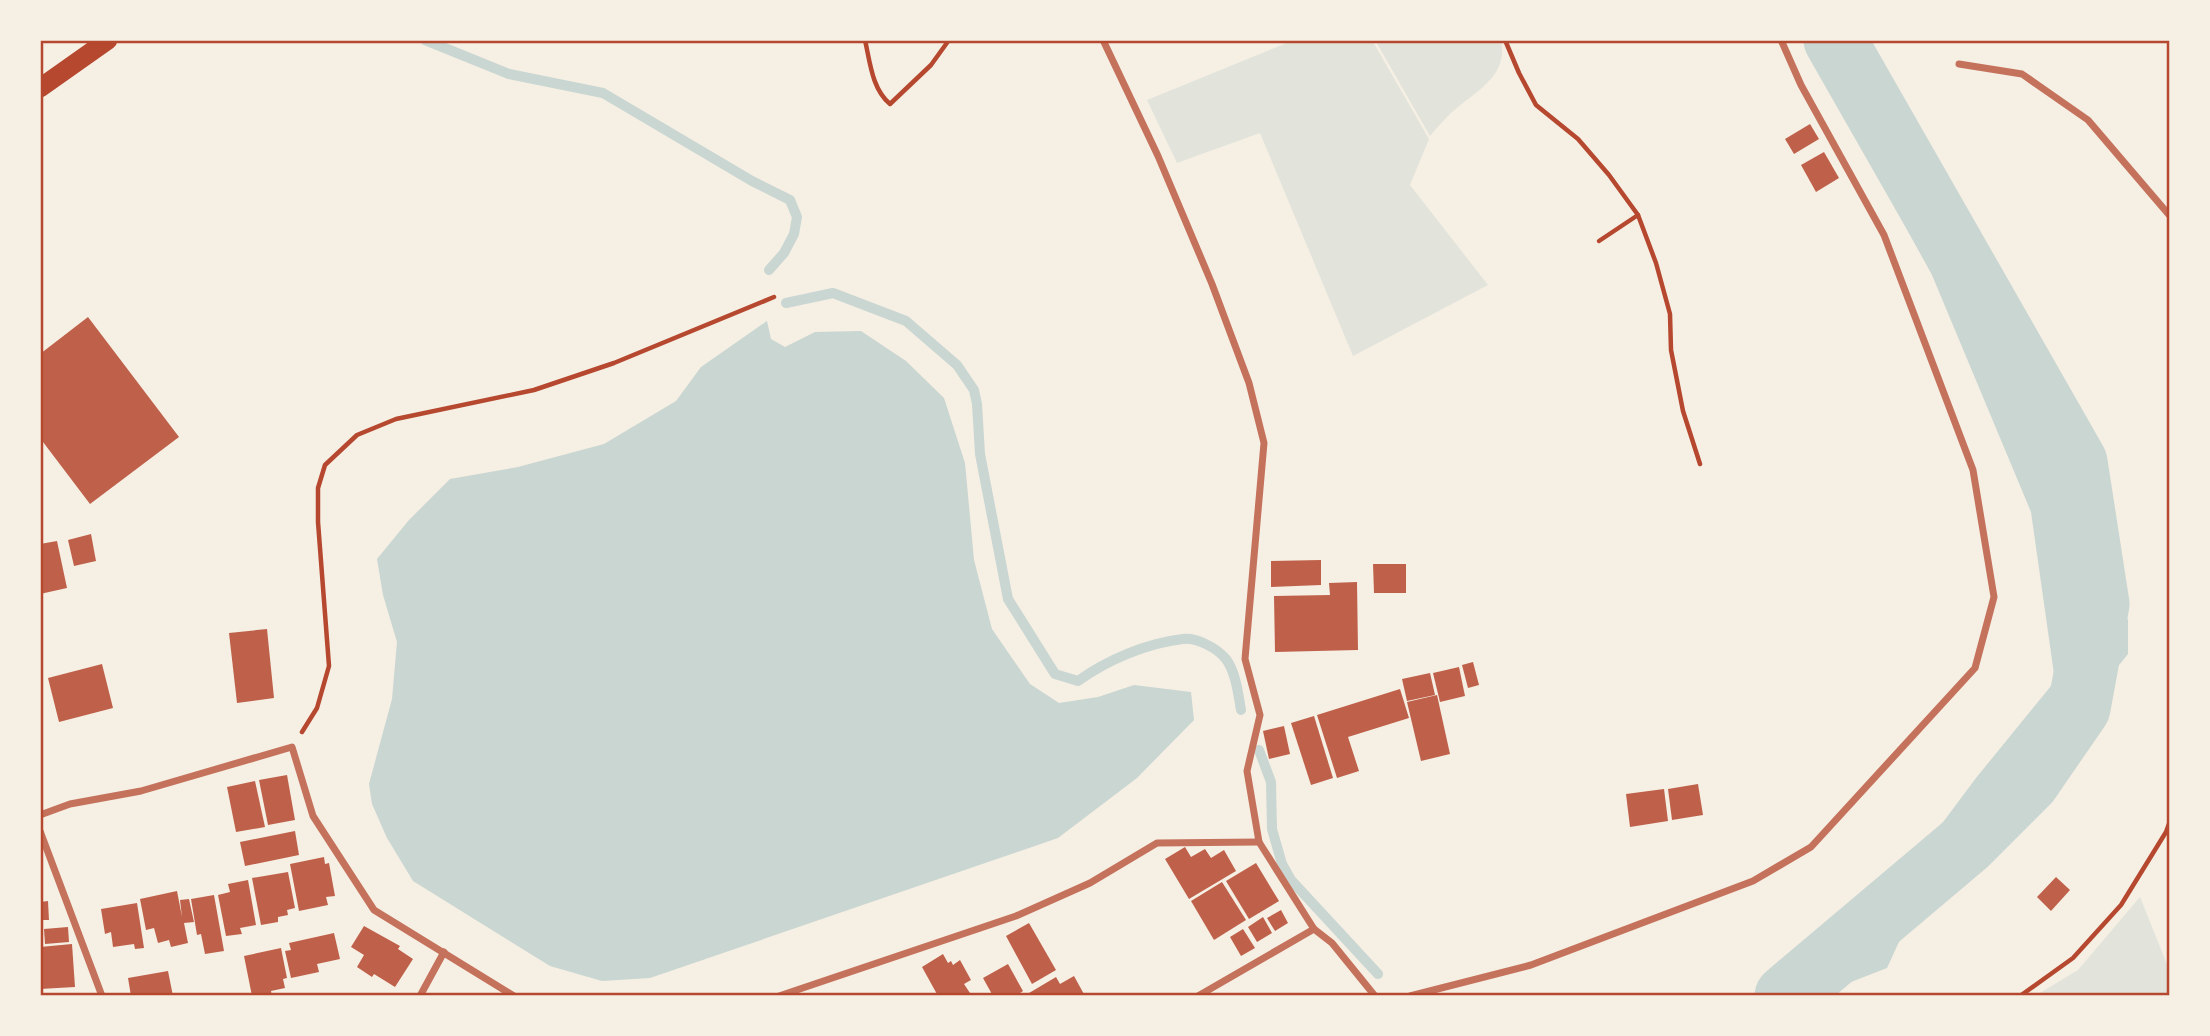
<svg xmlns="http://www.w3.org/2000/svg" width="2210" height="1036" viewBox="0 0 2210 1036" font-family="'Noto Sans',sans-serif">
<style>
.green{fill:#e2e4dc}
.water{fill:#c9d6d2}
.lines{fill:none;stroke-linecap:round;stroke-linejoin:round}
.stream{stroke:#c9d6d2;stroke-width:10}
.river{stroke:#c9d6d2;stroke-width:63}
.building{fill:#bf614a}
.path{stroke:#b5482f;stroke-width:4.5}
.minor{stroke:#c5725c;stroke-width:7}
.trunk{stroke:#b5482f;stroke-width:19}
.neatline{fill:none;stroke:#b5482f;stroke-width:2.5}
</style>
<rect width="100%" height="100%" fill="#f6efe4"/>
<g class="green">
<polygon points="1294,40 1372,40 1429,139 1410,185 1488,285 1353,356 1260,133 1177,163 1147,100"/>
<path d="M1375,40H1501C1508,74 1481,88 1458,107C1448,115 1439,125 1430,136Z"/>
<polygon points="2140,897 2170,972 2170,996 2035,996 2078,970"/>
</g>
<g class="water">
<polygon points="1803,40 1865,40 1900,118 1926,200 2076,462 2089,543 2128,620 2128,654 2016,793 1930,874 1887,968 1815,996 1759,996 1866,960 1914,861 1976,778 2055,681 2031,512 1932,275"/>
<polygon points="767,321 771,339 785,347 815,332 861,331 906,361 944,398 965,463 974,560 992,629 1030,684 1059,703 1098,697 1134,685 1191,692 1194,720 1137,778 1058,838 650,978 602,981 550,966 413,881 387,838 372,804 369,784 392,699 397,642 383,595 377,559 409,520 450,479 518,467 604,444 676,401 701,367"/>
</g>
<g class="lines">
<g class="stream">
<polyline points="425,40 509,74 603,93 752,181 790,200 797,217 794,234 784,253 769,270"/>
<path d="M786,303L833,293L906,321L957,365L974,390L977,404L980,454L1008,599L1055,674L1078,681C1107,660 1147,643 1183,639C1196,637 1217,648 1226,659C1236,673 1238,693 1241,710"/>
<polyline points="1259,750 1271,782 1272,829 1282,864 1291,880 1378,974"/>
</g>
<polyline class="river" points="1786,996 1966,844 2028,782 2079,708 2098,604 2076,462 1835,40"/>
</g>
<g class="building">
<polygon points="1810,124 1819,139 1794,154 1785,139"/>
<polygon points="1824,152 1839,178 1816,192 1801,165"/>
<polygon points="88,317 179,437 90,504 40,438 40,354"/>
<polygon points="91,534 96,561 74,566 68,540"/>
<polygon points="57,541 67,588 40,594 40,544"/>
<polygon points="1321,560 1321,585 1271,587 1271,561"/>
<polygon points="1373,564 1406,564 1406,593 1374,593"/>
<polygon points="1357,582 1358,650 1275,652 1274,596 1330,595 1329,583"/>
<polygon points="267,629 274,698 237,703 229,633"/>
<polygon points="1473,662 1479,685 1468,688 1462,665"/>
<polygon points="102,664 113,708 59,722 48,678"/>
<polygon points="1459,667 1465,696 1440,702 1433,673"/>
<polygon points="1430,673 1435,695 1407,701 1402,679"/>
<polygon points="1400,689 1409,718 1348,737 1359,771 1337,778 1317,715"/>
<polygon points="1437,695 1450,754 1421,761 1407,702"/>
<polygon points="1314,716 1333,778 1311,785 1291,723"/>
<polygon points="1284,726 1290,754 1269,759 1263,731"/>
<polygon points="287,775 295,820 268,825 259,780"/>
<polygon points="255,781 265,827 236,832 227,787"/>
<polygon points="1698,784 1703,815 1672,820 1668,789"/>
<polygon points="1664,789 1668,821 1630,827 1626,794"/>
<polygon points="295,831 299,855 245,866 240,842"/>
<polygon points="1185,847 1191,857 1205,849 1211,858 1224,850 1236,871 1189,899 1165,859"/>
<polygon points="324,857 325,864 329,863 335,896 326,897 328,905 299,911 290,864"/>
<polygon points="1256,863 1279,901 1249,919 1226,881"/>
<polygon points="288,872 295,908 287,910 288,915 278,917 278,922 261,925 252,878"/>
<polygon points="2056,877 2070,890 2051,911 2037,897"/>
<polygon points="248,880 256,925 240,928 242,934 226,936 218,895 230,892 228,884"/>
<polygon points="1222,882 1246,920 1214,940 1191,901"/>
<polygon points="177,891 182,917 180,900 189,899 194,922 184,923 188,943 171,947 169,940 158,943 154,928 146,930 140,899"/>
<polygon points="214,895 224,951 205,954 201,934 197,935 191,899"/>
<polygon points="48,901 49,920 40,920 40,902"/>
<polygon points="137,903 144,948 135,949 134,944 113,947 111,932 105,934 101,909"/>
<polygon points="1281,910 1288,923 1275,931 1267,918"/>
<polygon points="1263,917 1272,933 1257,942 1248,927"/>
<polygon points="1029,923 1056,970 1032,984 1006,936"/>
<polygon points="364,926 400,946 398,949 413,959 395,987 374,974 372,977 357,967 364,955 351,947"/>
<polygon points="68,927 69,942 45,944 44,929"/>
<polygon points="1243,929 1255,948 1241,956 1230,937"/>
<polygon points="334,933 340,959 317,964 319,972 291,978 285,951 291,950 289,943"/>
<polygon points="72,944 75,987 40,989 40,947"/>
<polygon points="281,948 287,978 283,979 285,988 271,991 272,996 252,996 244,956"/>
<polygon points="943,954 948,963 951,961 953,965 960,960 971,980 964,984 972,996 938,996 922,967"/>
<polygon points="1008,964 1023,991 1016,996 993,996 983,978"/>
<polygon points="168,971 173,996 131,996 128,978"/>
<polygon points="1074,976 1085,996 1024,996 1056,977 1060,984"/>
</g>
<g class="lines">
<g class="path">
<path d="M865,40C870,62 872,89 890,104L931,65L949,40"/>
<polyline points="1505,40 1519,73 1536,105 1578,139 1609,175 1638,215 1656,263 1670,314 1671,350 1683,411 1700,464"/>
<polyline points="1599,241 1638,215"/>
<polyline points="302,732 317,708 329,666 318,522 318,488 325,465 357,435 396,419 534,390 614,363 774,297"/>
<polyline points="2020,996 2073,958 2121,905 2166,832 2170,821"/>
</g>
<g class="minor">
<polyline points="1103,40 1158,156 1212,284 1249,383 1264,443 1245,659 1260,715 1247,771 1259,842 1314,929 1332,943 1375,996"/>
<polyline points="1959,64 2022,74 2088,120 2170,216"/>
<polyline points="40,815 70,804 141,791 292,747 313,816 374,910 514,996"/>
<polyline points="40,831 102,996"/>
<polyline points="420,996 444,952"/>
<polyline points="779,996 1016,916 1090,883 1157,843 1259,842"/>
<polyline points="1198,996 1314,929"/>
<polyline points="1410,996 1531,965 1753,881 1811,847 1975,668 1994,597 1973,470 1884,235 1801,85 1781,40"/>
</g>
<polyline class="trunk" points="40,88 108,40"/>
</g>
<rect width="2210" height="1036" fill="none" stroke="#f6efe4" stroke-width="84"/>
<rect x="42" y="42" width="2126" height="952" class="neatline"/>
</svg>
